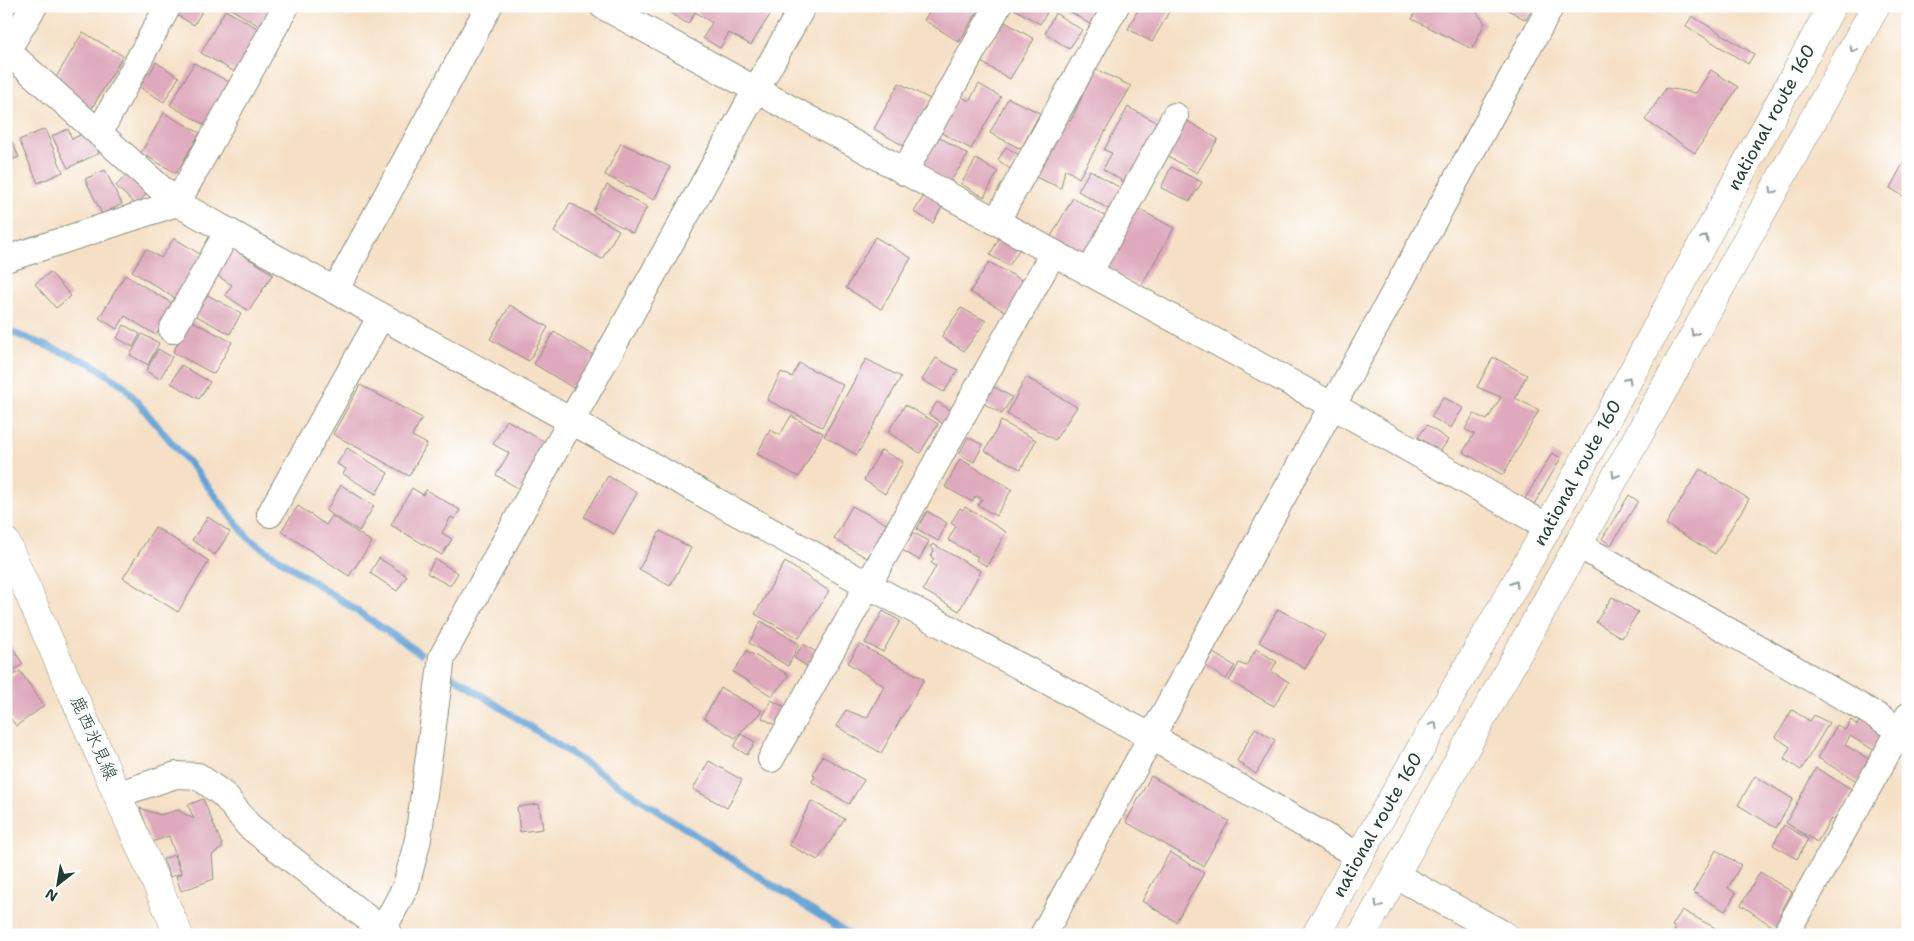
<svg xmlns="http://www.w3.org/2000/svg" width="1914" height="941" viewBox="0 0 1914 941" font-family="'Shantell Sans','Klee One',sans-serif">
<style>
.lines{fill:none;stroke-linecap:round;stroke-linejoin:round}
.stream{stroke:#63a3d6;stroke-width:7}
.building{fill:#dea9bc}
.minor-casing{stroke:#8a8e7c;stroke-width:28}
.major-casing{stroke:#8a8e7c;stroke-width:29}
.highway-casing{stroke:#8a8e7c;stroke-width:29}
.minor{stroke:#fff;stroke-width:26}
.major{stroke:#fff;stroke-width:28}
.highway{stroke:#fff;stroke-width:28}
.oneway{stroke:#8f9e9a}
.labels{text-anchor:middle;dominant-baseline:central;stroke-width:4.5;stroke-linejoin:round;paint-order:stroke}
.street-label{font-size:18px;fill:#1f3d34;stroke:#fff}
</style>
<rect width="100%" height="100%" fill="#fff"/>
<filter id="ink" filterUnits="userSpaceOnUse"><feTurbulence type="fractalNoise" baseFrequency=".02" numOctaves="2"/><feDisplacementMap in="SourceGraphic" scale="10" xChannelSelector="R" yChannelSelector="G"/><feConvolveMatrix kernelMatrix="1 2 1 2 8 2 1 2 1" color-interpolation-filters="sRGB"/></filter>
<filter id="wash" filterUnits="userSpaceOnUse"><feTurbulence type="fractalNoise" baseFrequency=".0096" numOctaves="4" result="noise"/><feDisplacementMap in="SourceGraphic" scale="20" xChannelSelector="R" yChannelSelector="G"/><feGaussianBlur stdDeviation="1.12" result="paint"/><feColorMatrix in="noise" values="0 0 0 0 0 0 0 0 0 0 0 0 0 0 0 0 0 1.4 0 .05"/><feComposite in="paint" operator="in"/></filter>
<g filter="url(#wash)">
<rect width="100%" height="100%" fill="#f5e0c5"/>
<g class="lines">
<g class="stream">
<polyline points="6,330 90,363 123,385 195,470 249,539 420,653"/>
<polyline points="454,677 784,893 851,935"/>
</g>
</g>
<g id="blocks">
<g class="building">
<polygon points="176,6 205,6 194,25 173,13"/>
<polygon points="226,6 271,6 259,26"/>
<polygon points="659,6 767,6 773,10 751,45 729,33 720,48 703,38 712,23 695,12 688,24"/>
<polygon points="933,6 971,6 978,11 959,42 924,20"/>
<polygon points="1009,6 1051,6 1040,24"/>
<polygon points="1062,6 1103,6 1091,25"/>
<polygon points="1140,6 1164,6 1170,10 1152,42 1128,29"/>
<polygon points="1418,6 1472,6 1485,23 1472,49 1412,19"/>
<polygon points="1501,6 1534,6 1526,20"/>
<polygon points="225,10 261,30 237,73 201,53"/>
<polygon points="1055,13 1082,30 1069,49 1045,33"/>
<polygon points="1692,16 1754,54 1748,64 1686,26"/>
<polygon points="1005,22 1034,39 1010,79 981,62"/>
<polygon points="83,32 123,56 92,108 52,84"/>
<polygon points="156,62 179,77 164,102 131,82 140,67 150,73"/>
<polygon points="194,63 231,83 207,126 170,105"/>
<polygon points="1095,69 1131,86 1079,178 1065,169 1061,188 1031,175 1062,118 1071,120"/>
<polygon points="1711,70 1738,87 1695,153 1645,120 1666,88 1696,93"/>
<polygon points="899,83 930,99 904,146 874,129"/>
<polygon points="979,84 1001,97 971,149 940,132 960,96 969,101"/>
<polygon points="1008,98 1040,113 1021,149 990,133"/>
<polygon points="1128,107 1160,124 1127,184 1103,169 1112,153 1104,150"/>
<polygon points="164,113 200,133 176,173 141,153"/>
<polygon points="1186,120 1218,139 1197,173 1166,155"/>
<polygon points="6,129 19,157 6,162"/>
<polygon points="45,129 63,172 38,183 19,140"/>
<polygon points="68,129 72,139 88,131 99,153 68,168 52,136"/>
<polygon points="938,136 968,155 949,184 919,165"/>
<polygon points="621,143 670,167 654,200 605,175"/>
<polygon points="1006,147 1019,155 1010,169 998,160"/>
<polygon points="1908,154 1908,199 1890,188"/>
<polygon points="976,159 998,172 984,197 961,184"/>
<polygon points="1171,167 1202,182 1190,201 1161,188"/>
<polygon points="105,170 122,204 102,214 85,179"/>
<polygon points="1090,170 1122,189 1110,210 1078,191"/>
<polygon points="127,174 148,192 136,205 116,186"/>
<polygon points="607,185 647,207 633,233 593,211"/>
<polygon points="925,194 943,205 933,223 914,212"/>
<polygon points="1073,198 1106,217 1083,258 1050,238"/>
<polygon points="570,203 619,230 602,259 554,232"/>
<polygon points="1135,207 1174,228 1141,286 1102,268"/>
<polygon points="875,237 911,258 881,309 846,288"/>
<polygon points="174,238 203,256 176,299 132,271 146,249 161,258"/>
<polygon points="999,238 1019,250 1009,266 990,255"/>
<polygon points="230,247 273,274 249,311 225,295 232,285 213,273"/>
<polygon points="989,262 1027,283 1008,313 970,292"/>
<polygon points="50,272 71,296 56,308 35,284"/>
<polygon points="125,275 175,305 156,335 125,316 117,329 99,318"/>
<polygon points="202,292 241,313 230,334 191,313"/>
<polygon points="510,305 548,327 529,361 490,339"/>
<polygon points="961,308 986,321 964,351 941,337"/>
<polygon points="190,320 232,342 214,374 173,352"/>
<polygon points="124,325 140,334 133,347 117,338"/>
<polygon points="554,332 595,356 575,389 534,364"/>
<polygon points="142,334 159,343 148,365 130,355"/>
<polygon points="158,349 172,357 160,379 146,371"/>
<polygon points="1493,357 1527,375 1515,398 1539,410 1503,475 1463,452 1474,434 1465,429 1474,414 1487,420 1501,397 1477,387"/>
<polygon points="936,358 958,370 944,392 922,380"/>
<polygon points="866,359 901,377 857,455 824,436"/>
<polygon points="799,363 843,385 822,427 767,400 781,372 792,377"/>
<polygon points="181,365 210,382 199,399 171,383"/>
<polygon points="1026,377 1077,407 1055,440 1007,414"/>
<polygon points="360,385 422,418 412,436 427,444 409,476 333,434"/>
<polygon points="991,385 1012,397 1002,414 981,402"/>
<polygon points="1443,397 1463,408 1451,428 1431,417"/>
<polygon points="937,402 952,411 943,424 929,414"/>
<polygon points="905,405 938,424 920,453 888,432"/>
<polygon points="791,416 823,433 799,477 757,454 770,430 780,435"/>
<polygon points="507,420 548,444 521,490 496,475 509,453 493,444"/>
<polygon points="1001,421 1036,440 1021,469 985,451"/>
<polygon points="1427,425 1448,440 1440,452 1418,437"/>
<polygon points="968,437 983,445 974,462 959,454"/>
<polygon points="347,448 388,473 376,494 343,474 346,469 337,464"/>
<polygon points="881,450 903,462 885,494 864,480"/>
<polygon points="1552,453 1561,458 1534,504 1525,499"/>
<polygon points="960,459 1012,489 996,516 978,505 982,499 976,496 972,502 945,487"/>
<polygon points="1700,469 1749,499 1715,554 1666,524"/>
<polygon points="608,476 637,493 614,534 584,517"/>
<polygon points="341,485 374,506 359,531 326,511"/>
<polygon points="412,488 423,495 426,490 460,510 454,519 451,517 442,533 452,539 442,555 391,525"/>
<polygon points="1629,495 1638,501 1611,545 1602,539"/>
<polygon points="298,506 326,525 332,516 372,542 349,576 281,531"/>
<polygon points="852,506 889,525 867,558 834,539"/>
<polygon points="965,507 1006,532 987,566 976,560 978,557 948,540 956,526 951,523 960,508 963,510"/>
<polygon points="927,511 947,523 938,541 917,529"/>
<polygon points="208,517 230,532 215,555 192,540"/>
<polygon points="155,527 209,561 178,612 123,578"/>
<polygon points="660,531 691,548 670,586 639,569"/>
<polygon points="912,532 929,541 919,560 902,550"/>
<polygon points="933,544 981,571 959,611 923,590 936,566 931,563 934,559 931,557 934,550 930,547"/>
<polygon points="379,558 407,576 397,591 370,573"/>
<polygon points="435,559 458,573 450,586 427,573"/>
<polygon points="785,562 829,591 799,638 755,614"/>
<polygon points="1612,597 1638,612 1622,638 1596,622"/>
<polygon points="1278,609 1325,635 1305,669 1259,642"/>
<polygon points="883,611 900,621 883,652 865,643"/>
<polygon points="761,621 799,644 788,666 749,643"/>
<polygon points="6,638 23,664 6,675"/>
<polygon points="803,644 818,653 810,668 794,658"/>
<polygon points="859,644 924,679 881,753 836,726 846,710 867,718 884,686 848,663"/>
<polygon points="1256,649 1277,662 1271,671 1289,682 1274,706 1229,681 1239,663 1246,666"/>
<polygon points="747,651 789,675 772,696 733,672"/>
<polygon points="1213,653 1235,666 1226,679 1205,666"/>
<polygon points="20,671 44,706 16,726 6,712 6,680"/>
<polygon points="721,688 762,711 735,738 704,718"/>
<polygon points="771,700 787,708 778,726 762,718"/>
<polygon points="1792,710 1810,721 1814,715 1829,723 1801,770 1784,759 1790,747 1776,737"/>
<polygon points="1862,716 1891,733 1879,753 1850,736 1845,745 1872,761 1860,783 1818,758 1837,725 1845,730 1851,720 1857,725"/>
<polygon points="1255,728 1275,740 1256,774 1237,761"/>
<polygon points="741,734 755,742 747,755 734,747"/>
<polygon points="822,756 864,780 849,804 812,782 815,776 813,774"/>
<polygon points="709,761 742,780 727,808 693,789"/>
<polygon points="1816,768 1853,790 1834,821 1831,819 1817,842 1786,823"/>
<polygon points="1151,776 1229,821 1203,866 1126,822"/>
<polygon points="1755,776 1793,799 1776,828 1738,805"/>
<polygon points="203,799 223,847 212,855 214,879 181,891 176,876 182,874 169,836 152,842 140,808 160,815 178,810 194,819 188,805"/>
<polygon points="811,801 845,819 818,860 789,845"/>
<polygon points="539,804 543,829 520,832 517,807"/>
<polygon points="1784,825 1808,839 1797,859 1773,845"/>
<polygon points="1716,850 1741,865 1728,888 1736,893 1725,911 1693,892"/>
<polygon points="1170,852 1204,873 1176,922 1142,901"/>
<polygon points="174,855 181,873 170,877 163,859"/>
<polygon points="1760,872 1792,892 1780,914 1785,917 1778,930 1741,905"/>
<polygon points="1682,910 1719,930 1717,935 1672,935 1676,928 1672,926"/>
</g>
</g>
</g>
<g filter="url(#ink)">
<use href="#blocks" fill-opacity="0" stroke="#8a8e7c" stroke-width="1"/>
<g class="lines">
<defs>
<g id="minor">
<polyline points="603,6 1333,406 1548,527"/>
<polyline points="6,50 177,203 868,585 1152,737 1359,856"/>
<polyline points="6,52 34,6"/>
<polyline points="99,133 168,6"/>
<polyline points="904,172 998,6"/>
<polyline points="996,222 1116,6"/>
<polyline points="6,259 177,203 286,6"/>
<polyline points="1089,273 1175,116"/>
<polyline points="335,291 489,6"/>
<polyline points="172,330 228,231"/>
<polyline points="270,514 381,316"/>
<polyline points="1577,544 1908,734"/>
<polyline points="771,759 1053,253"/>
<polyline points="119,794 176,775 198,776 224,795 249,826 389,935"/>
<polyline points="1395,875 1505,935"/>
<polyline points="380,935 406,886 418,839 442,657 571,421 803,6"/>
<polyline points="1043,935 1551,6"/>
<polyline points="1785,935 1908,716"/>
</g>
<polyline id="major" points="6,542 179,935"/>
<g id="highway">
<path id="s1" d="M1316,935L1359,856L1548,527L1832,6"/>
<polyline points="1362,935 1876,6"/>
</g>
</defs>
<use href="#minor" class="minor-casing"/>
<use href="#major" class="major-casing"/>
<use href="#highway" class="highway-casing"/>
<use href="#minor" class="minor"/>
<use href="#major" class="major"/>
<use href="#highway" class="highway"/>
</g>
<defs><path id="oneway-chevron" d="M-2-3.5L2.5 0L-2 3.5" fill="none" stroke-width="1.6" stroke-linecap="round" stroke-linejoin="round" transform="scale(1.25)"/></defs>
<g class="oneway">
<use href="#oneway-chevron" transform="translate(1853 49) rotate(119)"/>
<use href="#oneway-chevron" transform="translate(1773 191) rotate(119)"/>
<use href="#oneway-chevron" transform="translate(1705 238) rotate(-61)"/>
<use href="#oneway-chevron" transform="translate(1694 333) rotate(119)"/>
<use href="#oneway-chevron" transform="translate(1628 380) rotate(-61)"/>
<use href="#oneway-chevron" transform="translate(1615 475) rotate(119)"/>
<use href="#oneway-chevron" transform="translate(1515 584) rotate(-60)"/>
<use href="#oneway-chevron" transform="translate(1434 725) rotate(-60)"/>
<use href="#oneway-chevron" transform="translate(1378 905) rotate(119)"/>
</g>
</g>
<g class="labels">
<g class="street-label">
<text stroke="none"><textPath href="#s1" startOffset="936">national route 160</textPath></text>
<text stroke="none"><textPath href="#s1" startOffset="531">national route 160</textPath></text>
<text transform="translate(94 738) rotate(66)">鹿西氷見線</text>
<text stroke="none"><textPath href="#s1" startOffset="126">national route 160</textPath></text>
</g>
</g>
<rect width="1914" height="941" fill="none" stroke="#fff" stroke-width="25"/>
<g transform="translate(58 884) rotate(211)" stroke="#ffffff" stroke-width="4" paint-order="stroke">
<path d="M0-4L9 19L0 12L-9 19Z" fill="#1f3d34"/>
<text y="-8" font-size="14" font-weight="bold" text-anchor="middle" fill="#1f3d34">N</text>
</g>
</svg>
